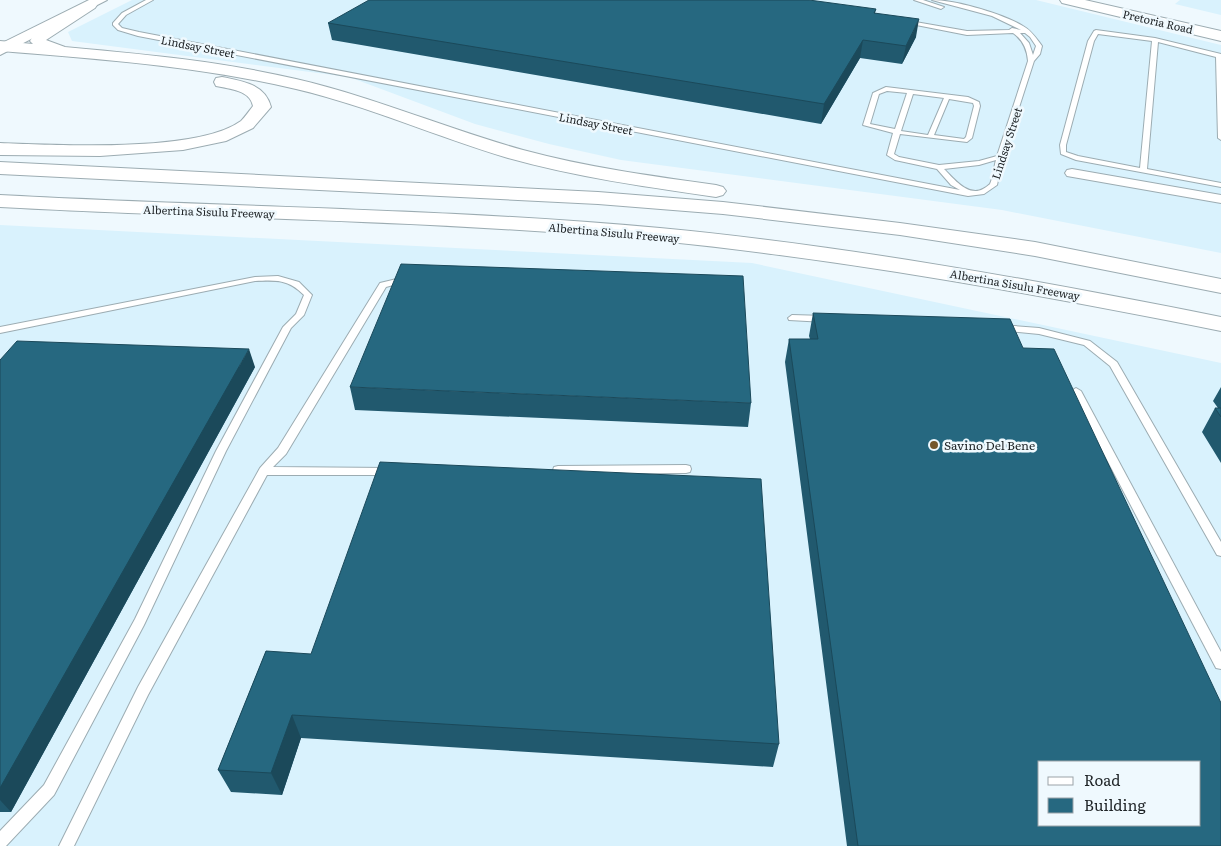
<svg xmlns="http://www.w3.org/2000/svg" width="1221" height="846" viewBox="0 0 1221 846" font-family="Literata,serif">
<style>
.built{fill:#d9f2fd;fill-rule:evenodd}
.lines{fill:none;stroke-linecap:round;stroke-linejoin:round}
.lane-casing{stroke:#9cacb2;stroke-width:2}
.street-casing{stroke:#9cacb2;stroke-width:2}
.secondary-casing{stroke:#9cacb2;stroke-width:2}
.primary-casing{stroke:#9cacb2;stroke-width:2}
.highway-casing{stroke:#9cacb2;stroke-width:2}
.lane{fill:#fff;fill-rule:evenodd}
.street{fill:#fff;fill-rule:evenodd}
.secondary{fill:#fff;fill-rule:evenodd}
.primary{fill:#fff;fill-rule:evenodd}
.highway{fill:#fff;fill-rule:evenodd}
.wall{fill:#21596e}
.shaded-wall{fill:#1b495a}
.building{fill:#266880;stroke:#1b495a;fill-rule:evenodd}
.poi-dot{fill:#74572b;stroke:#eff9fe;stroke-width:2}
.labels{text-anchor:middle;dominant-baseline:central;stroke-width:5;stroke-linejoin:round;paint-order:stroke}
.far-street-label{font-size:11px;fill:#1e2326;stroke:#eff9fe}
.poi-label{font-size:12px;fill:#1e2326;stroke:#eff9fe;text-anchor:start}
</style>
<rect width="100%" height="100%" fill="#eff9fe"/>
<g class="built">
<polygon points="132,0 1036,0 1221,45 1221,253 1002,210 621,160 549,144 475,124 349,77 72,41 68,32"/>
<polygon points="1180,0 1221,0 1221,15 1175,4"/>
<path d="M0,225L752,263L1221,363V846H0ZM1040,762H1200V825H1040Z"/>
</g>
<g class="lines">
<defs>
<g id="lane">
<path d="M146,0H153L126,15L118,24L122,28L139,32L960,190L951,185L937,169L895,160L887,155L893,133L863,125L873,93L886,87L968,97L979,102L980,106L972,138L967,142L900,134L894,154L899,157L939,165L979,161L997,156L1028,61C1027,49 1023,40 1013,33L967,35L901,22L904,20L967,31L1009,30L1012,28L1021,30L992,16L932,0C956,0 1003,14 1023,26C1032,31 1036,38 1042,46L1040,54L1034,61L1003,157L997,185L984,194L968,196L138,36L118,30L113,25V23L122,13ZM1020,33H1025L1030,37L1036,46L1033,55L1029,43ZM887,91L907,93L895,129L870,124L879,94ZM913,94L944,98L928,135L901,131ZM949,99L973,103L974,106L966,137L964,139L934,135ZM996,160C994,167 993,178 990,184C989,185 985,188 983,189C968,197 954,179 944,169L979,165Z"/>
<polygon points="914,0 923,0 944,7 941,9"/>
<path d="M1096,30L1155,38L1221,54V140L1218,138L1216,57L1158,42L1147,169L1221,183V187L1076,160L1061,154L1060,145L1088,41L1094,31ZM1098,34L1152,41L1140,168L1078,156L1066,152V145L1094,41Z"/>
<path d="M278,276L299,282L312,295L304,315L291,328L226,451L144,625L54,795L6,846H0V831L44,785L135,619L216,451L283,327L296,314L304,295C288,279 276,280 255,281L0,333V327L255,277Z"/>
<polygon points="405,277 409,279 408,281 386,287 286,454 273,467 389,468 393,469 394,472 393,475 267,475 148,695 74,846 59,846 138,687 260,468 278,448 380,283"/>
<polygon points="792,315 825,316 829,319 825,322 789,320 788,318"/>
<polygon points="1002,325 1039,328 1090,341 1117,362 1221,542 1221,556 1217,555 1110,366 1084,345 1039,334 999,330 998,328"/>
<polygon points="1076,388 1081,391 1221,652 1221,669 1216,668 1071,391"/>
<polygon points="686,465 690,466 691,469 690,472 686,473 558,474 554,473 553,470 554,467 558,466"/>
</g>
<polygon id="street" points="1072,169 1221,195 1221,203 1067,176 1065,173 1067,170"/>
<polygon id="secondary" points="1060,0 1085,0 1221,31 1221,41 1062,3"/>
<polygon id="primary" points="89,0 107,0 0,55 0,44"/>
<g id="highway">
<path d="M90,1L97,5L95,8L46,40L65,47C142,54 220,61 296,79C374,97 447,129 523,150C586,167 651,176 716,185L723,187L726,191L723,195L716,197C646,187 576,177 508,158C437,137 368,106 296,89C199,66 99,59 0,51V41L33,44L30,41L34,35Z"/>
<path d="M222,77C242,81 265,84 271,107L253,128L226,141L183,150L100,156L0,155V143C55,145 197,153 241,121C245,117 249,111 253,106C250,90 230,89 216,86L214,82L216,78Z"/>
<polygon points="0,162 598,192 723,202 900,223 1035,242 1221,279 1221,293 1035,256 900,235 723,214 598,204 0,174"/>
<path d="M0,195C220,207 441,208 660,228C849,246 1035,280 1221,317V331C1035,294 849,260 660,241C441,220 220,219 0,207Z"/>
</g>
</defs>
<use href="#lane" class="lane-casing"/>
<use href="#street" class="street-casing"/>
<use href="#secondary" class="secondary-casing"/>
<use href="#primary" class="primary-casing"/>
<use href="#highway" class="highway-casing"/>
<use href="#lane" class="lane"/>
<use href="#street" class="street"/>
<use href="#secondary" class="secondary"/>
<use href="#primary" class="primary"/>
<use href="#highway" class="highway"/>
</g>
<g class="wall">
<polygon points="876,9 875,13 916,37 902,64 860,58 821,124 332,40 328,23"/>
<polygon points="813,313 1221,846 847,846 785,362 789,339 810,339 809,336"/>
<polygon points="0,360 255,367 11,812 0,812"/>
<polygon points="350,387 751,403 748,427 355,410"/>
<polygon points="1221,387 1221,463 1202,432 1215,408 1218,408 1213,401"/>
<polygon points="266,651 779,744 773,767 301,738 282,795 231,792 218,770"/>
</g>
<g class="shaded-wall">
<polygon points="919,19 916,37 902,64 906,46"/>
<polygon points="863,40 860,58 821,124 824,104"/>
<polygon points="249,349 255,367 11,812 0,800 0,788"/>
<polygon points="292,715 301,738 282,795 271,773"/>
</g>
<g class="building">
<polygon points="369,0 809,0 876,9 874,13 919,19 906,46 863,40 824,104 328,23"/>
<polygon points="401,264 743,276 751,403 350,387"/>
<path d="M813,313L1010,319L1023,348L1054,349L1221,703V846H858L789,339H818ZM1040,762H1200V825H1040Z"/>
<polygon points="17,341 249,349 0,788 0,360"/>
<polygon points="1215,408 1221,408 1221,417"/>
<polygon points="380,462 761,479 779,744 292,715 271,773 218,770 266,651 311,654"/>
</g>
<circle class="poi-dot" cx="934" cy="445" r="5"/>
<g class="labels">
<g class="far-street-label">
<text transform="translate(1158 21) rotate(13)">Pretoria Road</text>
<text transform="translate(198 46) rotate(11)">Lindsay Street</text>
<text transform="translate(596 123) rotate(11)">Lindsay Street</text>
<text transform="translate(1006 143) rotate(-72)">Lindsay Street</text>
<text transform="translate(209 211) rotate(2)">Albertina Sisulu Freeway</text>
<text transform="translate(614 232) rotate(5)">Albertina Sisulu Freeway</text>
<text transform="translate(1015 284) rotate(10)">Albertina Sisulu Freeway</text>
</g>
<g class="poi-label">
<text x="944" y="445">Savino Del Bene</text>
</g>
</g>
<rect x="1038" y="761" width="162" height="65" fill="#eff9fe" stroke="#9ba3a8"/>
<rect x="1048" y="777" width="25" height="8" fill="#ffffff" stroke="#9ba3a8"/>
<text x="1084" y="786" font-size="15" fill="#1e2326">Road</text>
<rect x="1048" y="798" width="25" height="15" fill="#266880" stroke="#9ba3a8"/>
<text x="1084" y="811" font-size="15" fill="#1e2326">Building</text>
</svg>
